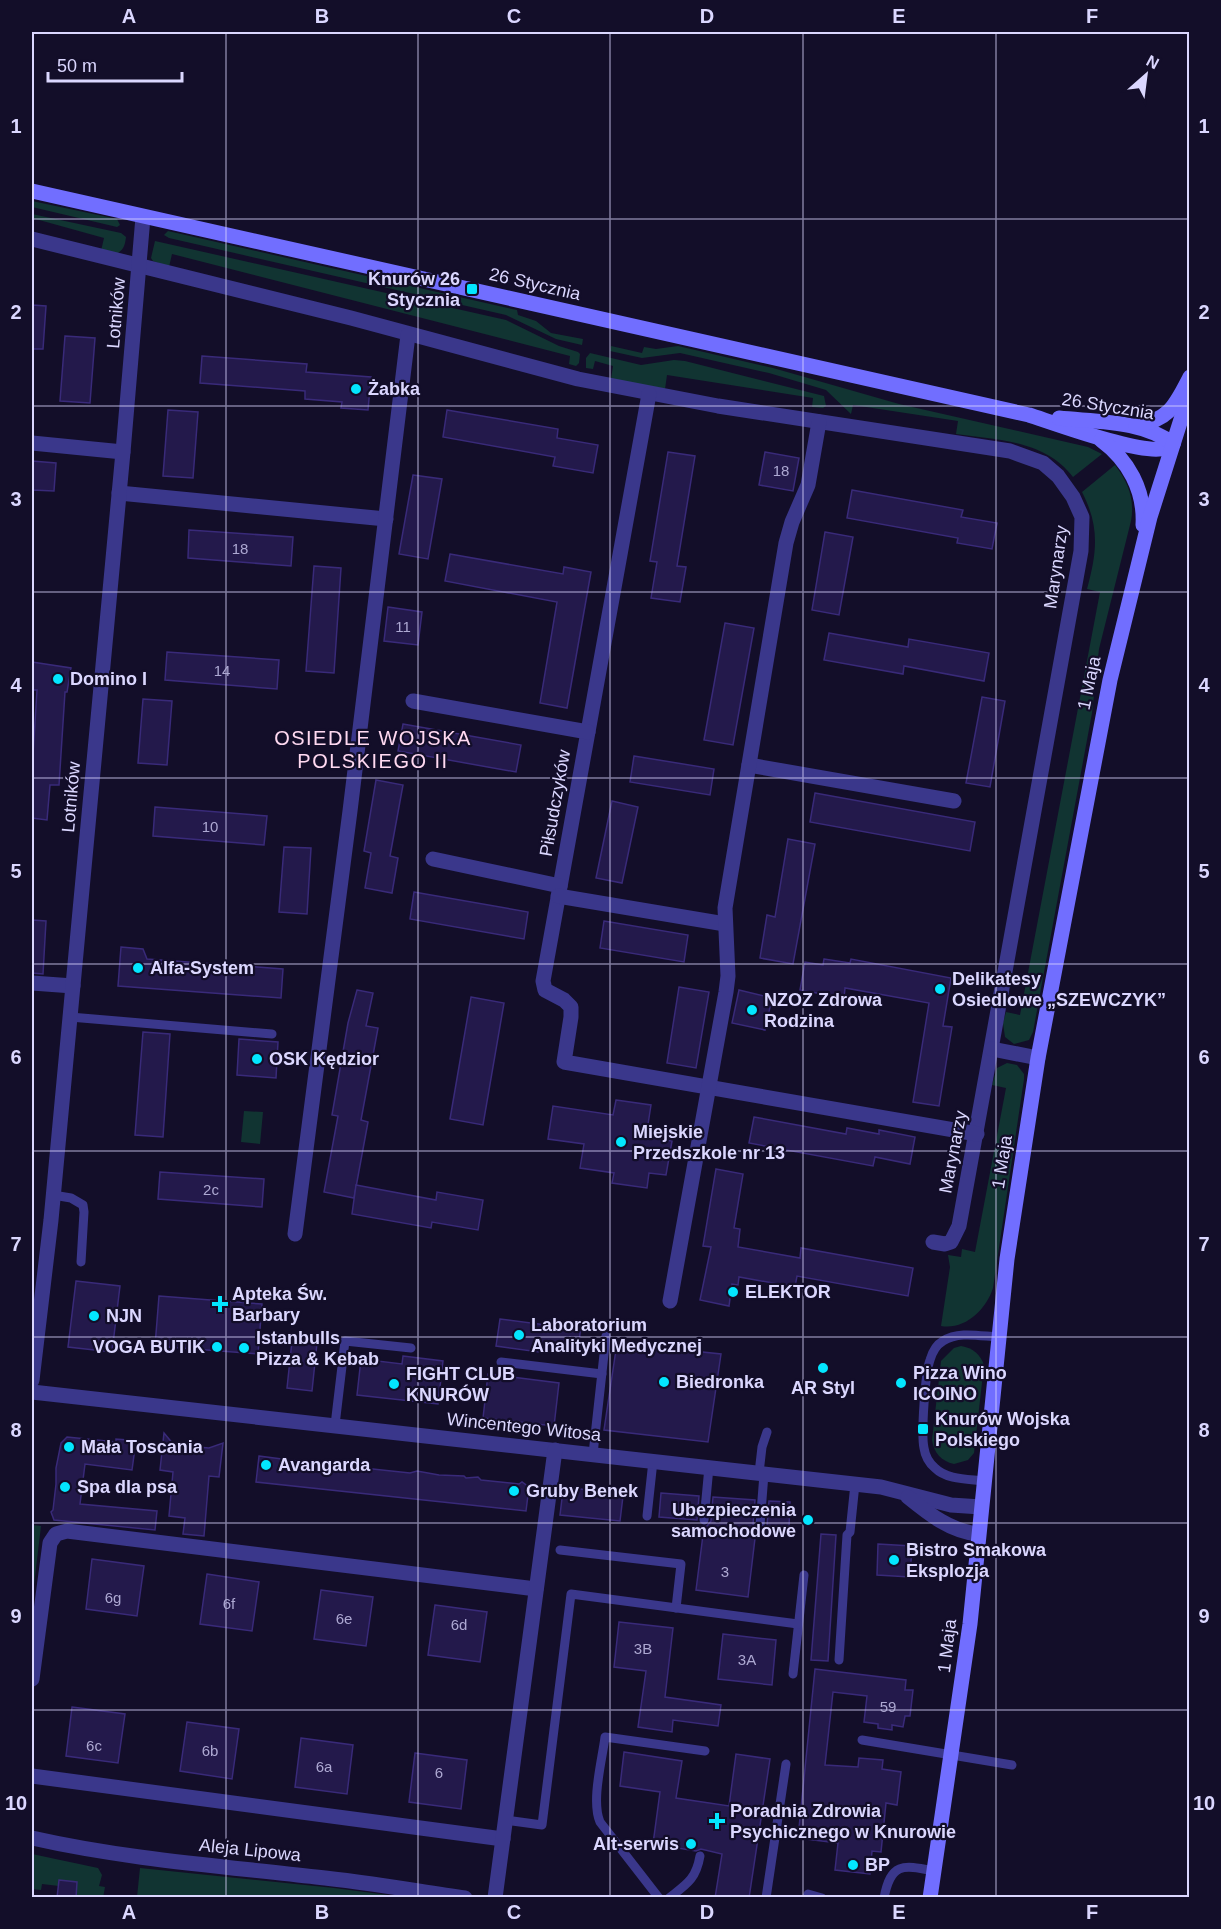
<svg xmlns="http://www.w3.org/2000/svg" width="1221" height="1929" viewBox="0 0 1221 1929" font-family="Arial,sans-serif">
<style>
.green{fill:#113432}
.building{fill:#23194b;stroke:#392a79;stroke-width:1.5}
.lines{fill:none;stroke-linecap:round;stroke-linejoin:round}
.lane{stroke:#3a378b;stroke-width:9}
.street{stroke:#3a378b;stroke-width:15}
.secondary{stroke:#716eff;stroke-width:15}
.grid{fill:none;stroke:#dbd7ff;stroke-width:1.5;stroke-opacity:0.55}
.poi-dot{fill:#03e6ff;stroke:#130e29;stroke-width:2}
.labels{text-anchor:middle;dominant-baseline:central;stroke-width:4.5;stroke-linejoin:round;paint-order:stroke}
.number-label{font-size:15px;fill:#ada8d2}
.poi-label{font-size:18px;font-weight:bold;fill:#dbd7ff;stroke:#130e29;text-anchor:start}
.street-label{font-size:18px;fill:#dbd7ff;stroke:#130e29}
.neighbourhood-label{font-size:20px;letter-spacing:1.5px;fill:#ffd9f1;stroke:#130e29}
.neatline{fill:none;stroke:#dbd7ff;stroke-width:2}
.grid-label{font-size:20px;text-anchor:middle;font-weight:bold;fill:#dbd7ff}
</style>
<rect width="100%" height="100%" fill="#130e29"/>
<g class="green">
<polygon points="32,201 117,219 120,225 117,227 32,207"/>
<path d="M32,214L121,233L126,237C125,245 124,250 116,254L101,251L104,238L32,218Z"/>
<polygon points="168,231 512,309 517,310 518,315 536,321 551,333 583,339 582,345 556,339 506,315 169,238 164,235"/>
<polygon points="155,241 506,320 559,346 578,352 580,354 579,363 576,366 569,364 570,356 172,254 169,267 153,261 151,258"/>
<path d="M611,346L642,353L644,347L656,349L678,346L773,368L899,404L1088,447L1102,454L1073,477C1045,440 998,440 956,434L958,421L853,405L851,414L826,390L769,373L680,353L642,358L610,351Z"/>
<polygon points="590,353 641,365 674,360 685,361 824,396 826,406 823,408 812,407 813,398 667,375 665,389 611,379 613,366 595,361 593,369 586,368 586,358"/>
<path d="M1115,465C1128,482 1135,499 1131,521L1099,649L1092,713L1033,1032L1029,1040L1014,1044L1005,1037L1003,1023L1006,1012L1020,1015L1100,592L1087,589C1097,552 1100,527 1082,492Z"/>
<path d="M1007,1063L1017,1065L1024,1074V1079L993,1288C986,1310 965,1330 941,1326L950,1267L948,1255L961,1257L962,1249L975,1252L1006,1088L992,1085L997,1068Z"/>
<polygon points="244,1111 263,1112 260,1144 241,1142"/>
<path d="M961,1346C973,1348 980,1354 984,1365L974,1453L968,1460L954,1464C941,1461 934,1453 932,1440L941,1361L954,1348Z"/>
<polygon points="32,1525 41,1526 32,1602"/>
<polygon points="32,1854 98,1868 102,1875 99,1886 105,1887 103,1898 76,1897 77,1882 59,1886 42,1884 41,1890 32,1889"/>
<polygon points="140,1868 334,1888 403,1897 137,1897"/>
</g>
<g class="building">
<polygon points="32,305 46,306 43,349 32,349"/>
<polygon points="65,336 95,338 90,403 60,401"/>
<polygon points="202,356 307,364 306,372 371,377 368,410 341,408 342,402 305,399 305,391 200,383"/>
<polygon points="168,410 198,412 193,478 163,476"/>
<polygon points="447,410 558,429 557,438 598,445 593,473 553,466 555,457 443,437"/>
<polygon points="668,452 695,456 677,566 686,567 680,602 651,598 657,562 650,561"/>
<polygon points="765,452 799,458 793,491 759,485"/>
<polygon points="32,461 56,463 54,491 32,490"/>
<polygon points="413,475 442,479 428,559 399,554"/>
<polygon points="852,490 963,510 961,517 997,523 992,549 957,543 958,538 847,518"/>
<polygon points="189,530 293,537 291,566 188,558"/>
<polygon points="825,532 853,537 839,615 812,610"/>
<polygon points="450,554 563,574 564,567 591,572 567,708 540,703 557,602 445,581"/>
<polygon points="314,566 341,568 334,673 306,671"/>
<polygon points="388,607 422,612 418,645 384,641"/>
<polygon points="725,623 754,628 733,745 704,740"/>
<polygon points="829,633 908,647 909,639 989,653 984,681 904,666 903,674 824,660"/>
<polygon points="167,652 279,660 277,689 165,680"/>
<polygon points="32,662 71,668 67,692 65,692 59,785 50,785 47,820 32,818 32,771 37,690 32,690"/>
<polygon points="982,697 1005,701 990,787 966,783"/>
<polygon points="143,699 172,701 167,765 138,763"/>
<polygon points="403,724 521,745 516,772 398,751"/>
<polygon points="634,756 714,769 710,795 630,782"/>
<polygon points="376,780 403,785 390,856 398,858 392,893 365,888 371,853 364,851"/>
<polygon points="815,793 975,822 970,851 810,822"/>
<polygon points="612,801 638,807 622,883 596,878"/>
<polygon points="155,807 267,816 264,845 153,836"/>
<polygon points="788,839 815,844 793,964 760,958 767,915 775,917"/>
<polygon points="284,847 311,848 307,914 279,912"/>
<polygon points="414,892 528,912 524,939 410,919"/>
<polygon points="32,920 46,921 43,974 32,973"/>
<polygon points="604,921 688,935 684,962 600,948"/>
<polygon points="121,947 143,949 147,959 283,969 281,998 118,986"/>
<polygon points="824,959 850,963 851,959 951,978 943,1026 952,1027 939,1106 913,1102 929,1003 845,988 844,998 800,990 805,962 823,965"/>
<polygon points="679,987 709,992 696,1068 667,1063"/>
<polygon points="357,990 373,993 366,1026 378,1028 361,1120 368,1122 354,1198 324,1192 338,1116 332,1115 348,1023"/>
<polygon points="739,990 772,998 765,1030 732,1023"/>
<polygon points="471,997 504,1003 483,1125 450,1119"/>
<polygon points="143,1032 170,1034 163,1137 135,1135"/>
<polygon points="239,1039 278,1042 276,1078 237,1075"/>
<polygon points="616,1100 651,1105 646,1137 672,1141 666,1175 649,1173 647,1188 612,1183 614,1173 580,1168 584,1144 548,1139 553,1106 613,1115"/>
<polygon points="754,1117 846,1134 847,1128 879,1134 879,1130 915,1137 910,1164 875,1157 873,1166 749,1143"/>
<polygon points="716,1169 743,1174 734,1228 740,1229 738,1247 800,1258 801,1248 913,1268 908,1296 797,1276 795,1287 739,1277 738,1285 732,1284 729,1306 700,1300 711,1247 703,1246"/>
<polygon points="160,1172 264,1179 262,1207 158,1199"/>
<polygon points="356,1185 436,1200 437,1192 483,1200 478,1230 432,1222 431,1228 352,1214"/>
<polygon points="76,1281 120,1286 112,1352 68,1347"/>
<polygon points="159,1296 262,1304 258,1354 155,1346"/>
<polygon points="500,1319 546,1325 547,1320 581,1324 578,1353 539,1348 539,1352 496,1346"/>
<polygon points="292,1341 317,1343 312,1391 287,1388"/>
<polygon points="617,1343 721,1354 708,1442 604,1430"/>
<polygon points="403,1356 443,1361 438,1404 357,1395 361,1359 402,1364"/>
<polygon points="488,1374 559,1383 554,1426 483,1418"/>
<polygon points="164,1433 174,1445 209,1448 223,1443 219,1477 209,1476 204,1536 183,1534 185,1518 169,1516 173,1472 160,1470"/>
<polygon points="67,1437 116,1442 116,1439 128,1440 135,1448 132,1470 85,1464 80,1504 157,1511 155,1530 54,1520 51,1512 53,1510 56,1484 56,1468 61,1443"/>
<polygon points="259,1456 305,1462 313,1461 318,1465 324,1462 326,1464 410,1473 417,1471 439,1475 464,1476 466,1478 478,1477 481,1480 519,1484 522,1482 529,1487 526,1511 256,1482"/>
<polygon points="571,1488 615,1493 623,1496 620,1521 560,1515 563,1490"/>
<polygon points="661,1493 699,1496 697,1520 659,1517"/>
<polygon points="713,1497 755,1500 753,1524 756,1530 748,1597 696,1590 704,1527 707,1526 711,1521"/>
<polygon points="769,1501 790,1502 789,1527 767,1526"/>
<polygon points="821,1534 836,1535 828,1661 811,1660"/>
<polygon points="878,1544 912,1546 910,1577 877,1575"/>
<polygon points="92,1559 144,1566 137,1616 86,1609"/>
<polygon points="207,1574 259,1582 252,1631 200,1624"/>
<polygon points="321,1590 373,1597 366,1646 314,1639"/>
<polygon points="435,1605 487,1612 480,1662 428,1655"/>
<polygon points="619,1622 673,1628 665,1697 721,1705 718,1726 673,1720 672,1732 638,1727 646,1671 614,1667"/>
<polygon points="723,1634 776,1640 772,1685 718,1679"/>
<polygon points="815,1669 906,1680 905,1690 913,1690 910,1716 905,1716 903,1727 892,1725 892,1730 878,1728 878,1724 864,1722 867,1696 833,1692 825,1765 858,1767 859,1758 883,1760 882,1769 901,1772 897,1805 886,1803 881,1852 872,1851 870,1874 835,1870 838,1843 798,1838"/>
<polygon points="72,1707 125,1714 118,1763 66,1756"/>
<polygon points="187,1722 239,1729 232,1779 180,1771"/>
<polygon points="301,1738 353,1745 347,1794 295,1787"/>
<polygon points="624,1752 682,1761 676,1798 729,1806 736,1754 770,1759 749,1898 715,1898 722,1854 701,1849 696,1851 653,1844 660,1792 620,1786"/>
<polygon points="415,1753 467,1760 461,1809 409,1802"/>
<polygon points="59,1880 77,1882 76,1898 57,1898"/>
</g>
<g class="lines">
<g class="lane">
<polyline points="70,1017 272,1034"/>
<polyline points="53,1195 71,1198 83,1205 84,1212 81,1262"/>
<polyline points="501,1362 602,1374"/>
<polyline points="335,1425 345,1341 411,1348"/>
<polyline points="593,1454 606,1336"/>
<polyline points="759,1473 762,1447 767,1432"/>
<path d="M984,1481C968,1479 947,1480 935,1468C929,1463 925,1455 924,1448C921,1434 925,1374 930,1360C932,1353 936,1345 943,1341C958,1331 980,1336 997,1337"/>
<polyline points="647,1516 653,1461"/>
<polyline points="704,1520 709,1467"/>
<polyline points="760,1525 764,1474"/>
<polyline points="560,1550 681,1564 676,1608"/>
<polyline points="839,1660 847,1535 850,1532 855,1484"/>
<polyline points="793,1674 804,1575"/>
<polyline points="862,1740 1012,1765"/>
<polyline points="505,1820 542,1825 571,1594 798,1624"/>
<path d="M659,1898L600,1822C591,1801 602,1761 605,1737L705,1751"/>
<path d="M669,1898C687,1884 696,1879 700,1856"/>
<polyline points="766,1898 786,1764"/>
<polyline points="807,1898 808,1894 822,1898"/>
<path d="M884,1898C891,1862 903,1865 934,1871"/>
</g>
<g class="street">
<polyline points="32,239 351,318 578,379 718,406 1010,451 1043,463 1058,476 1073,497 1082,517 1081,551 959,1226 951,1242 945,1244 933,1242"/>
<polyline points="649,394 543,981 545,990 564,1000 571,1007 571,1017 564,1062 977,1134"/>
<polyline points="32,443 123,452"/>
<polyline points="119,493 386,519"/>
<polyline points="413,701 588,732"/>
<polyline points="749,765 954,801"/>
<polyline points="433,859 560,886"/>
<polyline points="558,896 725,924"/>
<polyline points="32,983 73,986"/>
<polyline points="992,1049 1038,1058"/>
<polyline points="295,1234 350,811 408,335"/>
<polyline points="670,1301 726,992 728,976 725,908 786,543 792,522 808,485 819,422"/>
<polyline points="32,1380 51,1220 123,452 143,217"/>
<polyline points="32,1392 881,1487 951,1505 981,1507"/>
<path d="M908,1497C929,1514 950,1531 978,1534"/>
<polyline points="32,1679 50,1543 56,1534 67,1531 536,1589"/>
<polyline points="32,1776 503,1839"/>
<path d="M32,1838C125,1859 221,1866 316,1877C366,1882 416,1891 465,1898"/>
<polyline points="495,1898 555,1450"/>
</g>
<g class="secondary">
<path d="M32,191L1029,415C1054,423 1143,456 1165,448C1168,447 1170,445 1173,444"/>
<path d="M1059,418C1096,422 1143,420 1173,444"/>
<path d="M1136,426C1170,419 1175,406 1190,377"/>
<path d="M1101,440C1128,460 1145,490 1143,525"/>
<polyline points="930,1898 970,1624 1007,1259 1038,1058 1110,680 1150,517 1190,391"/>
</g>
</g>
<path class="grid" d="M226,32V1898M418,32V1898M610,32V1898M803,32V1898M996,32V1898M32,219H1190M32,406H1190M32,592H1190M32,778H1190M32,964H1190M32,1151H1190M32,1337H1190M32,1523H1190M32,1710H1190"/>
<g class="poi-dot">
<rect x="466" y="283" width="12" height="12" rx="3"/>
<circle cx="356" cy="389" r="6"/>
<circle cx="58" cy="679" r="6"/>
<circle cx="138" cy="968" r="6"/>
<circle cx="940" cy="989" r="6"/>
<circle cx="752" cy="1010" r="6"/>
<circle cx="257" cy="1059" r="6"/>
<circle cx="621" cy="1142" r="6"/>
<circle cx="733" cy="1292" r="6"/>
<path d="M217 1295h6v6h6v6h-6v6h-6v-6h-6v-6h6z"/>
<circle cx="94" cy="1316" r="6"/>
<circle cx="519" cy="1335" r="6"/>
<circle cx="217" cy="1347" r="6"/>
<circle cx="244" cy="1348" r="6"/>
<circle cx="823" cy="1368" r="6"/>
<circle cx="664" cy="1382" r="6"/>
<circle cx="901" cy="1383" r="6"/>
<circle cx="394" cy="1384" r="6"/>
<rect x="917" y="1423" width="12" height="12" rx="3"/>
<circle cx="69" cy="1447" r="6"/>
<circle cx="266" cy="1465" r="6"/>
<circle cx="65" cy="1487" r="6"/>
<circle cx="514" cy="1491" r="6"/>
<circle cx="808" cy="1520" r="6"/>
<circle cx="894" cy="1560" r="6"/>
<path d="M714 1812h6v6h6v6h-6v6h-6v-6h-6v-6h6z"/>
<circle cx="691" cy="1844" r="6"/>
<circle cx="853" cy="1865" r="6"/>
</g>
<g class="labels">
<g class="number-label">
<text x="781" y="470">18</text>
<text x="240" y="548">18</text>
<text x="403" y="626">11</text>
<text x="222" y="670">14</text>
<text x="210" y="826">10</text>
<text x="211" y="1189">2c</text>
<text x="725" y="1571">3</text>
<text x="113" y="1597">6g</text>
<text x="229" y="1603">6f</text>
<text x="344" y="1618">6e</text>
<text x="459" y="1624">6d</text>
<text x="643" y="1648">3B</text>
<text x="747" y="1659">3A</text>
<text x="888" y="1706">59</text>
<text x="94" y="1745">6c</text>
<text x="210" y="1750">6b</text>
<text x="324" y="1766">6a</text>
<text x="439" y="1772">6</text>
</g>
<g class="poi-label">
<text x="460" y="279" text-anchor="end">Knurów 26<tspan x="460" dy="21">Stycznia</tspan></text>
<text x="368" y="389">Żabka</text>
<text x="70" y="679">Domino I</text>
<text x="150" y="968">Alfa-System</text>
<text x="952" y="979">Delikatesy<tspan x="952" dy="21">Osiedlowe „SZEWCZYK”</tspan></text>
<text x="764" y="1000">NZOZ Zdrowa<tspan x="764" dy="21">Rodzina</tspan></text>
<text x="269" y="1059">OSK Kędzior</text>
<text x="633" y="1132">Miejskie<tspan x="633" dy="21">Przedszkole nr 13</tspan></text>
<text x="745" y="1292">ELEKTOR</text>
<text x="232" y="1294">Apteka Św.<tspan x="232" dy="21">Barbary</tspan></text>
<text x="106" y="1316">NJN</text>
<text x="531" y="1325">Laboratorium<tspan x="531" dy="21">Analityki Medycznej</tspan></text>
<text x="256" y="1338">Istanbulls<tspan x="256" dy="21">Pizza &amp; Kebab</tspan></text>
<text x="205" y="1347" text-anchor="end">VOGA BUTIK</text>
<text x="913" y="1373">Pizza Wino<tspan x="913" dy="21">ICOINO</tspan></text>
<text x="406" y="1374">FIGHT CLUB<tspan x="406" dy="21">KNURÓW</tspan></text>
<text x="676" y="1382">Biedronka</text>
<text x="823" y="1388" text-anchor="middle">AR Styl</text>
<text x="935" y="1419">Knurów Wojska<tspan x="935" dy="21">Polskiego</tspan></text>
<text x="81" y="1447">Mała Toscania</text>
<text x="278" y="1465">Avangarda</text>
<text x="77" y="1487">Spa dla psa</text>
<text x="526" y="1491">Gruby Benek</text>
<text x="796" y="1510" text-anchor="end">Ubezpieczenia<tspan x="796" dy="21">samochodowe</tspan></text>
<text x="906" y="1550">Bistro Smakowa<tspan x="906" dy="21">Eksplozja</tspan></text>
<text x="730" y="1811">Poradnia Zdrowia<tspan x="730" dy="21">Psychicznego w Knurowie</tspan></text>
<text x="679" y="1844" text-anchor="end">Alt-serwis</text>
<text x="865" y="1865">BP</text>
</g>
<g class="street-label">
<text transform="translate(535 284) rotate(13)">26 Stycznia</text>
<text transform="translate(116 313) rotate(-85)">Lotników</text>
<text transform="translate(1108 406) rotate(9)">26 Stycznia</text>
<text transform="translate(1056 567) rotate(-82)">Marynarzy</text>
<text transform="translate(1089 683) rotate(-78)">1 Maja</text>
<text transform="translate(71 797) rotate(-85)">Lotników</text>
<text transform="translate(555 803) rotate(-80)">Piłsudczyków</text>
<text transform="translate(953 1152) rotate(-79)">Marynarzy</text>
<text transform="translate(1002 1162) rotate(-81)">1 Maja</text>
<text transform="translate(524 1427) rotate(6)">Wincentego Witosa</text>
<text transform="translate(947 1646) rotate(-83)">1 Maja</text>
<text transform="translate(250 1850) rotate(6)">Aleja Lipowa</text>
</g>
<g class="neighbourhood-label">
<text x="373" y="738">OSIEDLE WOJSKA<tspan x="373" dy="23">POLSKIEGO II</tspan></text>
</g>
</g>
<rect width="1221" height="1929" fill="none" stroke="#130e29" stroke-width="66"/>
<g transform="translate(1146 75) rotate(28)" stroke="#130e29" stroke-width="4.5" paint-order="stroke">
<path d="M0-4.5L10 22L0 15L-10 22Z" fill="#dbd7ff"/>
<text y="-9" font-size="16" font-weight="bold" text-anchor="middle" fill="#dbd7ff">N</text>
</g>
<path d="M48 72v9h134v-9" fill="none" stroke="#dbd7ff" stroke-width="3"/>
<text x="57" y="72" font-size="18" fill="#dbd7ff" stroke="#130e29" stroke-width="4.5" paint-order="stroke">50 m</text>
<rect x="33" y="33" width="1155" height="1863" class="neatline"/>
<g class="grid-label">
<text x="129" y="23">A</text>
<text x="322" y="23">B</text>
<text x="514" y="23">C</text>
<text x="707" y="23">D</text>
<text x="899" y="23">E</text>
<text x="1092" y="23">F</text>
<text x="16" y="133">1</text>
<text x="1204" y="133">1</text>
<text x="16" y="319">2</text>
<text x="1204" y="319">2</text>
<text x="16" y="506">3</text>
<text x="1204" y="506">3</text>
<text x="16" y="692">4</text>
<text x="1204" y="692">4</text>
<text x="16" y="878">5</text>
<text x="1204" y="878">5</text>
<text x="16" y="1064">6</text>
<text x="1204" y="1064">6</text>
<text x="16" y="1251">7</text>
<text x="1204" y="1251">7</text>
<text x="16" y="1437">8</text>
<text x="1204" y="1437">8</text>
<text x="16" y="1623">9</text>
<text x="1204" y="1623">9</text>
<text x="16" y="1810">10</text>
<text x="1204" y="1810">10</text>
<text x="129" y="1919">A</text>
<text x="322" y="1919">B</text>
<text x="514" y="1919">C</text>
<text x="707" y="1919">D</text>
<text x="899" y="1919">E</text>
<text x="1092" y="1919">F</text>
</g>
</svg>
